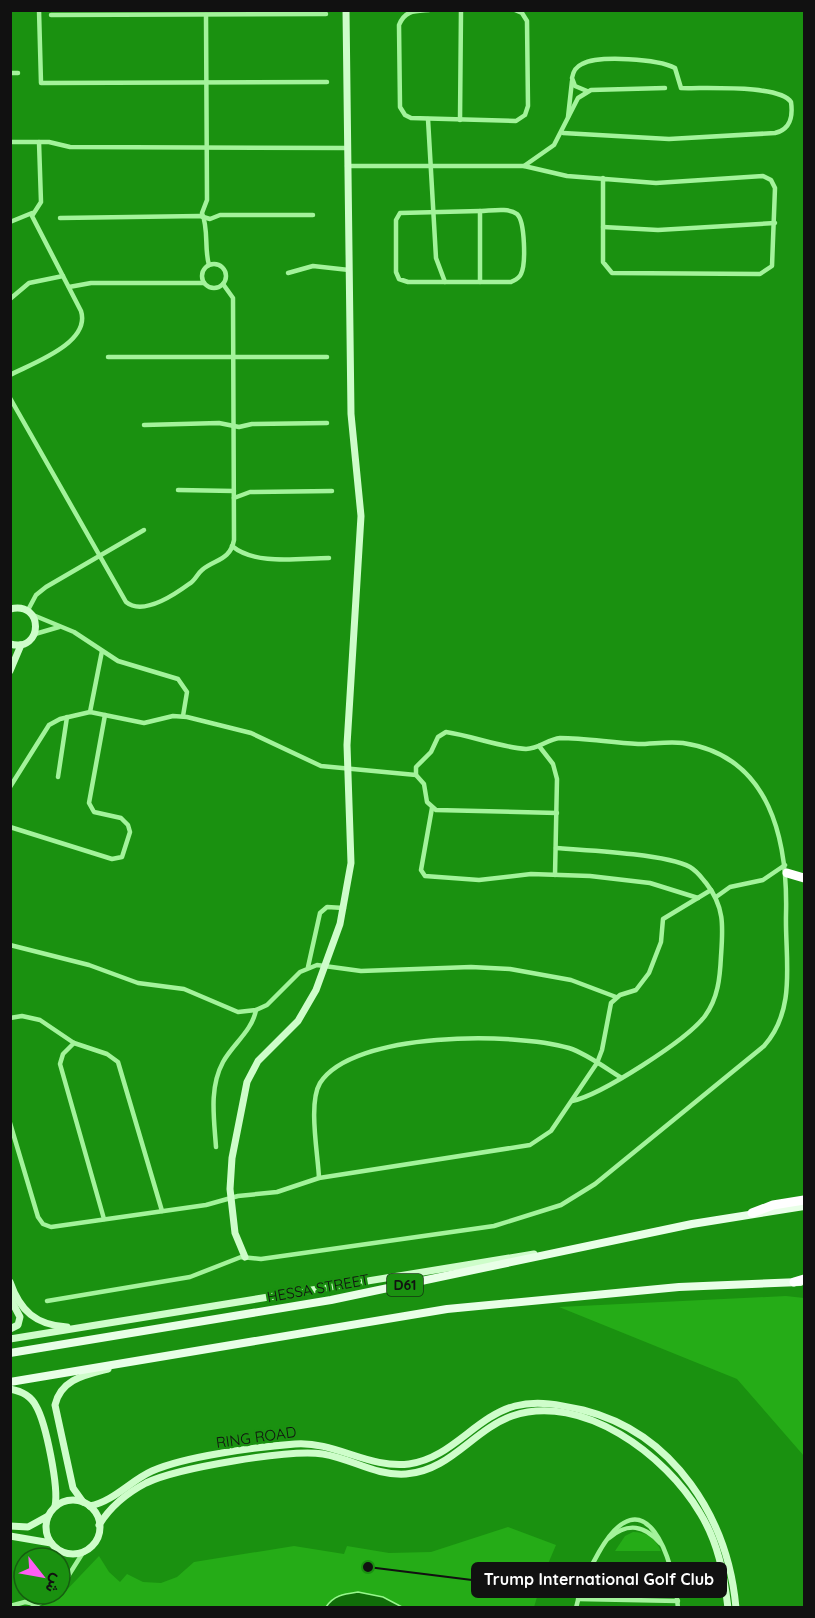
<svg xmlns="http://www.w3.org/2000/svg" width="815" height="1618" viewBox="0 0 815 1618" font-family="Quicksand,Vazirmatn,sans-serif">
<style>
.green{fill:#25ac17}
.water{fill:#106d09;stroke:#97f78c;stroke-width:1.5}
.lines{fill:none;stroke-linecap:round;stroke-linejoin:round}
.street{stroke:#a3f39b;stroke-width:4.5}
.secondary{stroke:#cefdca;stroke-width:7}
.primary{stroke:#e8ffe7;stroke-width:8}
.highway{stroke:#fff;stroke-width:9}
.labels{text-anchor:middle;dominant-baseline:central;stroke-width:4.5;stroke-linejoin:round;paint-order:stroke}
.shield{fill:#1a9110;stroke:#143711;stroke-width:1.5}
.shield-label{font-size:14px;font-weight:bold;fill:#111}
.street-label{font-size:15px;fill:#111;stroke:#1a9110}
.leader{fill:none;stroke:#111;stroke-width:2}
.callout-dot{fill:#111;stroke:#1a9110;stroke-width:2}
.callout{fill:#111;stroke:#111;stroke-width:2}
.callout-label{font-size:16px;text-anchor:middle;font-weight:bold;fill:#fff}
</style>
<rect width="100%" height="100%" fill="#1a9110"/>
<g class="green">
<polygon points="786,1296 804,1298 804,1456 737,1379 559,1307"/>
<polygon points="508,1527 556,1545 545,1571 534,1607 39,1608 61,1596 99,1556 109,1572 120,1582 127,1574 143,1582 161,1583 177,1577 194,1562 294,1546 344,1554 347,1546 389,1553 431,1552"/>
<path d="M633,1532C647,1532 655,1538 661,1551H615L625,1536Z"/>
</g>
<path class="water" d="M358,1592L383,1597L402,1607H326C334,1595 344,1594 358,1592Z"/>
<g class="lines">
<g class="street">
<polyline points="39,10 41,83 327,82"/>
<path d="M429,10C415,11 405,10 399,25L400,107L405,115L411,118L516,121L525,115L528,106L527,21L522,13L515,10"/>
<polyline points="51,15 326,14"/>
<path d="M206,15L207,200L202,213C209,230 204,248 209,265"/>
<polyline points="10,73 18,73"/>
<polyline points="568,117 572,81"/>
<polyline points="428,119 436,258 445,282"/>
<polyline points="460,120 461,10"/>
<path d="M563,133L669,139L775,133C791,129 793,116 791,102C779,84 702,89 681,88L675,68C658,59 599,55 582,64C575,67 573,72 572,78L575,86L587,91"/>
<polyline points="10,142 49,142 70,147 347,148"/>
<polyline points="347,166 524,166 567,176 656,183 763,176 771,180 775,188 772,266 760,274 612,273 603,262 603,178"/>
<polyline points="524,166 554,145 578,98 591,90 665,88"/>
<path d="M480,211C490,211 508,207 517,214C525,221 526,264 521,274C519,279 515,280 511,282H408L399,279L396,272V220L400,213Z"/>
<polyline points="480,211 480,282"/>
<polyline points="60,218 200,216 210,219 220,215 313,215"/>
<polyline points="10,222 32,213"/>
<polyline points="603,227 658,230 775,223"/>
<circle cx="214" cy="276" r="12"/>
<polyline points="288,273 313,266 349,270"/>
<polyline points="69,287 91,283 204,283"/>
<polyline points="10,299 29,283 63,276"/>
<polyline points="108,357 327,357"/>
<path d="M10,375C33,363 91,343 81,311L32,216L41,202L39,142"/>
<path d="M10,398L126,602C143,616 174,595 189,584C195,581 197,574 202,570C215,559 230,561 234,540L233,298L223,284"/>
<polyline points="144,425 219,423 239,427 252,424 327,423"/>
<polyline points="178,490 234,491"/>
<polyline points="234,498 250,492 332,491"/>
<path d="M232,546C256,566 300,558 329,558"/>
<polyline points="28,610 36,595 46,587 144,530"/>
<polyline points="33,615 74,632 118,661 178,679 187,692 183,716"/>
<polyline points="35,634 59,627"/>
<polyline points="90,712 102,651"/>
<polyline points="539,746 553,764 557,779 555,875"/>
<polyline points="58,777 67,717"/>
<polyline points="10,787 49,725 60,719 90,712 144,723 173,716 187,717 251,733 321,766 416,775"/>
<polyline points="432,808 421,870 425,876 479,880 531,874 590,876 650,883 698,898"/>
<polyline points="10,827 112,859 122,857 130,832 128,825 121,818 94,812 89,803 105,715"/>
<path d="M556,848C585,850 667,854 690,867C697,871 701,877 706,883C725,907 723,927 721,956C720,978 718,998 705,1016C687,1040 601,1095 572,1101"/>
<polyline points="716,897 730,887 763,880 785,865"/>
<polyline points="10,945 89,965 138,983 184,989 238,1012 256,1010 267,1005 300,972 317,965 361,971 471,967 510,969 571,980 616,997"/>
<polyline points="308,967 320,913 327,907 344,908"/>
<polyline points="10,1018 22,1016 40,1020 74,1043 107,1054 118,1062 162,1211"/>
<polyline points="74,1043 63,1054 60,1064 104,1219"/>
<polyline points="10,1123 38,1217 43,1224 51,1227 206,1205 238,1196 277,1192 319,1178 530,1145 551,1131 597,1063 602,1050 611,1003 620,995 636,990 649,973 661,942 663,919 711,890"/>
<path d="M216,1147C214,1118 209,1088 223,1062C233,1044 252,1031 256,1010"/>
<path d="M319,1178C318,1154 308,1103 320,1083C353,1031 515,1032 569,1048C587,1054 604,1067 620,1077"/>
<path d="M47,1301L190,1277L241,1257L261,1259L494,1226L561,1205L595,1184L764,1046C797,1009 785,960 786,915C788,841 771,756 683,743C668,741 653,744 638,744C612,743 586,738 560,738C548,739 539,749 526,749C499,747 473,736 446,732L438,737L431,752L416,767V775L424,784L427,802L436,810L557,813"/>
<path d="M609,1538C628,1522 644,1525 660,1543"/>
<polyline points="54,1547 63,1565 64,1585"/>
<polyline points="60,1589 84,1551"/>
<polyline points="578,1599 678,1601"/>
<polyline points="10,1606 25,1602 36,1604"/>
<polyline points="31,1608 55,1594"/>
<path d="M576,1608C580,1588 589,1569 599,1552C645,1472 674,1559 678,1608"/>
</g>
<g class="secondary">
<path d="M10,609C44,600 44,653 10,644"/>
<polyline points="10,671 21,645"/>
<polyline points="245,1257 235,1233 230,1189 232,1158 247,1082 258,1061 298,1021 316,990 340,924 351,863 347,745 361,516 351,414 346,10"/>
<path d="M10,1282C20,1311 36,1325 67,1327"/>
<polyline points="10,1298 20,1317 18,1325 10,1329"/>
<polyline points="10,1339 534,1254"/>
<path d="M10,1389C21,1391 31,1396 36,1406C46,1423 59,1488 55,1506"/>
<circle cx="73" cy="1527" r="27"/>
<path d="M83,1502L73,1488L55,1405C61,1379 85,1375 108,1369"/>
<path d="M90,1506C114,1501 130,1481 152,1471C186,1456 257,1447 295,1444C335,1441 369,1469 409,1464C452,1458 475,1417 515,1406C538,1400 561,1405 583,1410C674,1433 728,1518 736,1608"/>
<path d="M99,1525C110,1507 127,1493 146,1483C177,1468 289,1449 323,1454C353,1459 375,1476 406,1474C450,1471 473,1430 512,1416C582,1392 666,1455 700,1513C718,1542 724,1574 728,1608"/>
<polyline points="10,1526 28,1527 48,1516"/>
<polyline points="10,1536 51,1543"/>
</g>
<g class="primary">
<polyline points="10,1353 331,1300 692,1224 804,1206"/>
<polyline points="10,1382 447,1309 679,1287 800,1282"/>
</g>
<g class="highway">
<polyline points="787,873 804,878"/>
<polyline points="752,1213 773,1205 804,1200"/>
<polyline points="794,1282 804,1279"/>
</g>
</g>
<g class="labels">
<rect class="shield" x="387" y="1274" width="36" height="22" rx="4.5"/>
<g class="shield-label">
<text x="405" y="1285">D61</text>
</g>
<g class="street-label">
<text transform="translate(318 1288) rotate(-10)">HESSA STREET</text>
<text transform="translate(256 1437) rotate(-8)">RING ROAD</text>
</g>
</g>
<path class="leader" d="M368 1567L472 1580"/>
<circle class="callout-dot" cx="368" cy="1567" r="6"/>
<rect class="callout" x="472" y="1563" width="254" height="34" rx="6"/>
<g class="callout-label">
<text x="599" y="1585">Trump International Golf Club</text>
</g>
<rect width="815" height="1618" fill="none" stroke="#111111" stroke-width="24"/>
<g transform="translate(42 1576) rotate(121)"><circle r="28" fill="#1a9110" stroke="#165e10" stroke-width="1.5"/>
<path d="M0-4.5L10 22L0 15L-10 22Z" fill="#ff5df4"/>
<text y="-9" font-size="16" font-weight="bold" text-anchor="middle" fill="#111111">ش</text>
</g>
</svg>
